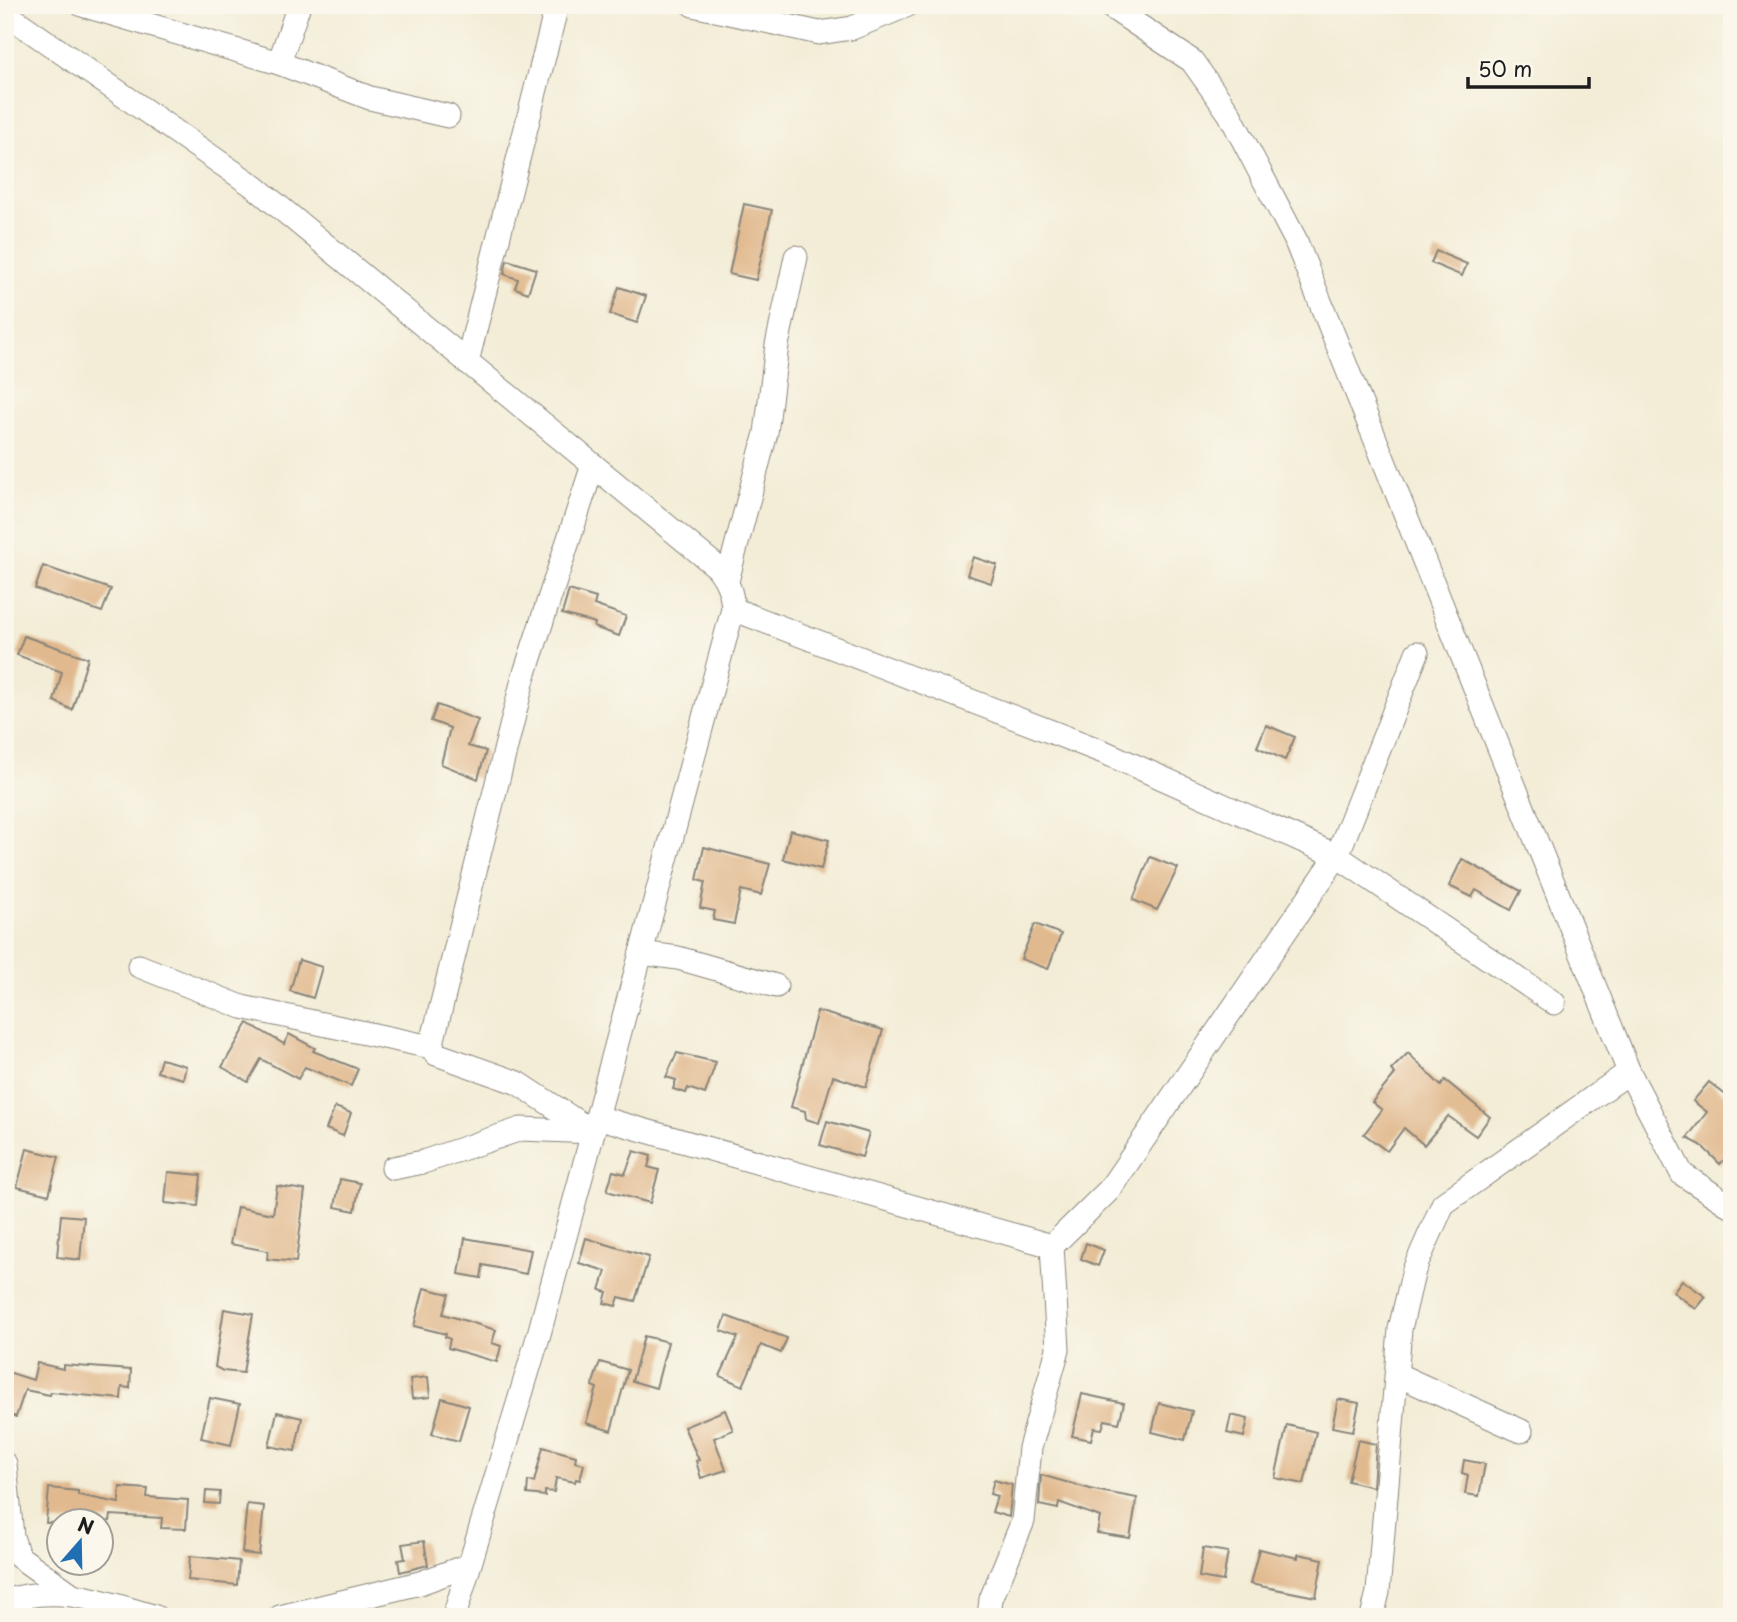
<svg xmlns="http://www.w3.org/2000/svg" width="1737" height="1622" viewBox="0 0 1737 1622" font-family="'Playpen Sans',sans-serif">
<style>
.building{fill:#e1b98e}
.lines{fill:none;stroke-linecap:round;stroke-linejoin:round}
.minor-casing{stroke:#88847a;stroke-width:25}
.minor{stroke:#fff;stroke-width:23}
</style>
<rect width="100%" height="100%" fill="#fbf7ec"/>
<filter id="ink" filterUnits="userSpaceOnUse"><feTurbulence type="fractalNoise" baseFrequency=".0143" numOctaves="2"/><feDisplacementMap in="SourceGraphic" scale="14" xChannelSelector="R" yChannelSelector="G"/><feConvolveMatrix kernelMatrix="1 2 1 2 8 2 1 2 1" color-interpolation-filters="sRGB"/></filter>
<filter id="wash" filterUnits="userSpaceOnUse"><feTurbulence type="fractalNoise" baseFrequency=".00686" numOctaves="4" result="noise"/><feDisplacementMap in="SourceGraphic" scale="28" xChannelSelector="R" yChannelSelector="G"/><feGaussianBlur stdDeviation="1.57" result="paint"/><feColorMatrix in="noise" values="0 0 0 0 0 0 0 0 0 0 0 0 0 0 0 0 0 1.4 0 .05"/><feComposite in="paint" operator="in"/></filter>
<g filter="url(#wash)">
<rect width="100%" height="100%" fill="#f3edd7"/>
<g id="blocks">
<g class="building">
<polygon points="744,204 772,210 756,280 729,274"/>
<polygon points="1436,251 1467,264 1462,276 1431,263"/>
<polygon points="507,260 536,269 528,293 515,288 518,279 504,274"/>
<polygon points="619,287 646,296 637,323 610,314"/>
<polygon points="973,557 997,565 991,583 967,575"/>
<polygon points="43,566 111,589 102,612 35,589"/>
<polygon points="569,590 596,598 594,605 626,616 619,636 594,627 595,623 562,614"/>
<polygon points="24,636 88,658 72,710 54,701 62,672 17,655"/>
<polygon points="437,705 478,720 468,746 486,751 478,779 441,764 450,728 431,721"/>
<polygon points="1266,725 1295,737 1285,760 1257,747"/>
<polygon points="790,830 829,840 821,869 783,859"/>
<polygon points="704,847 770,864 761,895 741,890 734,924 713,920 715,911 700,908 705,882 697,880"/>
<polygon points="1150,857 1178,868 1157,910 1133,900"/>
<polygon points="1462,859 1521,891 1511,910 1476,890 1472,897 1449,886"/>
<polygon points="1035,924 1061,934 1048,969 1021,959"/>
<polygon points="299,960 322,967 313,998 290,991"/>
<polygon points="817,1011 883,1030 866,1087 833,1076 819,1123 806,1119 805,1111 791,1107"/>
<polygon points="248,1023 284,1044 289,1034 315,1048 313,1051 358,1069 351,1086 305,1067 298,1079 261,1059 248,1082 222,1067"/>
<polygon points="677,1053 716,1062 705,1094 688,1088 686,1093 673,1089 676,1080 666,1077"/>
<polygon points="1408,1053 1441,1086 1445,1080 1490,1117 1476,1136 1448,1116 1424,1145 1404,1128 1387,1151 1364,1134 1382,1110 1372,1102 1395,1074 1391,1070"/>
<polygon points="161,1059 186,1066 183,1079 157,1072"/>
<polygon points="1709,1082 1732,1100 1732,1152 1720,1164 1701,1145 1687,1138 1707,1112 1693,1101"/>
<polygon points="335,1107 351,1113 343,1136 326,1129"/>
<polygon points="827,1121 869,1133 862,1157 820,1145"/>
<polygon points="27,1149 59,1157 49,1195 17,1187"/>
<polygon points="634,1151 651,1156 648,1167 659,1170 650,1203 607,1191 613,1171 625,1174"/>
<polygon points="168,1172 201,1175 198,1206 165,1203"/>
<polygon points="340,1179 360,1183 355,1211 335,1207"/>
<polygon points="277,1186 305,1190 296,1262 267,1259 268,1251 230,1244 237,1207 273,1214"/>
<polygon points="61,1215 84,1217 80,1260 57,1257"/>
<polygon points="465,1238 531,1250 526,1274 483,1265 481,1278 459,1274"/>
<polygon points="586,1238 649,1257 635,1301 619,1297 616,1306 604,1303 607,1292 600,1290 606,1271 579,1263"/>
<polygon points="1086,1243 1104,1250 1098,1266 1081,1259"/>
<polygon points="1682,1280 1706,1297 1696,1309 1673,1292"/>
<polygon points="424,1288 449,1294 443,1314 496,1330 492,1343 501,1346 497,1362 448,1348 450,1339 445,1337 446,1334 414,1326"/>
<polygon points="224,1309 253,1314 243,1373 223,1371 215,1367"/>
<polygon points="726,1316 787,1338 781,1353 761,1345 743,1386 720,1376 738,1337 721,1331"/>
<polygon points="644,1336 668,1342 656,1388 632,1381"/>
<polygon points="600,1362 628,1370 611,1431 586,1423 597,1388 592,1386"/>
<polygon points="37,1363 63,1369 63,1365 131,1370 130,1388 122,1387 121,1399 51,1392 50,1395 25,1390 16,1417 5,1413 5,1371 33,1380"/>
<polygon points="428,1377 430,1397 412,1399 410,1379"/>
<polygon points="1082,1394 1124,1403 1119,1423 1105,1420 1102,1429 1094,1428 1091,1440 1072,1436"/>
<polygon points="210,1398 240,1404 231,1445 201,1438"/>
<polygon points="442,1398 469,1406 459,1441 432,1434"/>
<polygon points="1338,1399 1359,1403 1353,1431 1332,1427"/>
<polygon points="1159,1403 1192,1411 1185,1440 1152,1432"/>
<polygon points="725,1410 733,1430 714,1438 726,1470 701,1478 696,1461 699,1460 684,1427"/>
<polygon points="277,1412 302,1418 295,1451 269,1446"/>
<polygon points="1231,1415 1248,1419 1244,1437 1227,1433"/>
<polygon points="1287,1425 1316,1432 1304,1484 1275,1478"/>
<polygon points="1358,1440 1376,1444 1373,1487 1348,1481"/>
<polygon points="543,1447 576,1456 575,1462 584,1464 580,1480 576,1479 575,1482 556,1478 554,1492 545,1491 545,1496 527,1494 528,1481 534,1482"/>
<polygon points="1464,1460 1485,1464 1479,1496 1465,1494 1468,1475 1462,1473"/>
<polygon points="1041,1475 1094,1490 1137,1498 1130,1538 1097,1533 1100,1517 1059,1502 1058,1509 1039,1505"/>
<polygon points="994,1480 1012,1485 1009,1517 992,1512 997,1496 990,1494"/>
<polygon points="120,1487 148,1489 147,1497 188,1500 186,1529 161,1528 162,1518 111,1515 110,1521 46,1523 49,1488 78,1491 78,1495 119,1503"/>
<polygon points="206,1491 220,1492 219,1504 205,1503"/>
<polygon points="247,1504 264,1506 259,1555 242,1553"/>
<polygon points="424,1541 428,1565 400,1572 398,1560 405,1559 402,1544"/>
<polygon points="1203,1548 1228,1552 1223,1581 1199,1577"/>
<polygon points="1259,1549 1298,1558 1298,1554 1323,1559 1316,1597 1250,1584"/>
<polygon points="190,1556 239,1561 237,1585 188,1580"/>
</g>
</g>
</g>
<g filter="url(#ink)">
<use href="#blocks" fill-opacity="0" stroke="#88847a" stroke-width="2"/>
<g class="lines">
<defs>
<g id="minor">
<polyline points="82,5 279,63 370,98 448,116"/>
<polyline points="693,5 819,33 852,28 908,5"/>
<polyline points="1108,5 1192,61 1229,113 1295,239 1629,1072 1682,1174 1732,1207"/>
<path d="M5,13L255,187L717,567C727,580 732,591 733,609L539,1334L454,1617"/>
<polyline points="279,63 299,5"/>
<polyline points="467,362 557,5"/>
<polyline points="727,581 766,433 777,345 796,257"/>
<polyline points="733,609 1106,753 1337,856 1554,1003"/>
<polyline points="641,953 678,958 776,986"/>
<polyline points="139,966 242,1007 431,1047 436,1054 518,1083 593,1132 521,1129 423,1162 393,1168"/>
<polyline points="431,1047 523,679 593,465"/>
<polyline points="597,1117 1052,1246 1109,1190 1337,856 1417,653"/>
<polyline points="1398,1375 1521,1431"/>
<polyline points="5,1464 12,1536 18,1556 70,1593"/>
<path d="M5,1601C62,1583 102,1602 156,1617"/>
<polyline points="280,1617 420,1583 469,1565"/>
<polyline points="989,1617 991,1599 1023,1521 1030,1448 1058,1349 1052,1246"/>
<polyline points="1372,1617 1378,1592 1400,1329 1414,1270 1443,1204 1629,1072"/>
</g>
</defs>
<use href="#minor" class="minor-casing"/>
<use href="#minor" class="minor"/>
</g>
</g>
<rect width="1737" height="1622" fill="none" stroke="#fbf7ec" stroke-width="28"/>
<g transform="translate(80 1542) rotate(20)"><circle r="33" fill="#fbf7ec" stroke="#a29f99" stroke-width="2"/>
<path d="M0-5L12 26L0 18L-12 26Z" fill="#1f6fb2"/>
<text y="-10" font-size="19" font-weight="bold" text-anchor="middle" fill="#1c1c1c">N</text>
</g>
<path d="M1468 77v10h121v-10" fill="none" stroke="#1c1c1c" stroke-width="3.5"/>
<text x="1478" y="77" font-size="21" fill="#1c1c1c" stroke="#fbf7ec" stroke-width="5" paint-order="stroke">50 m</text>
</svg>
